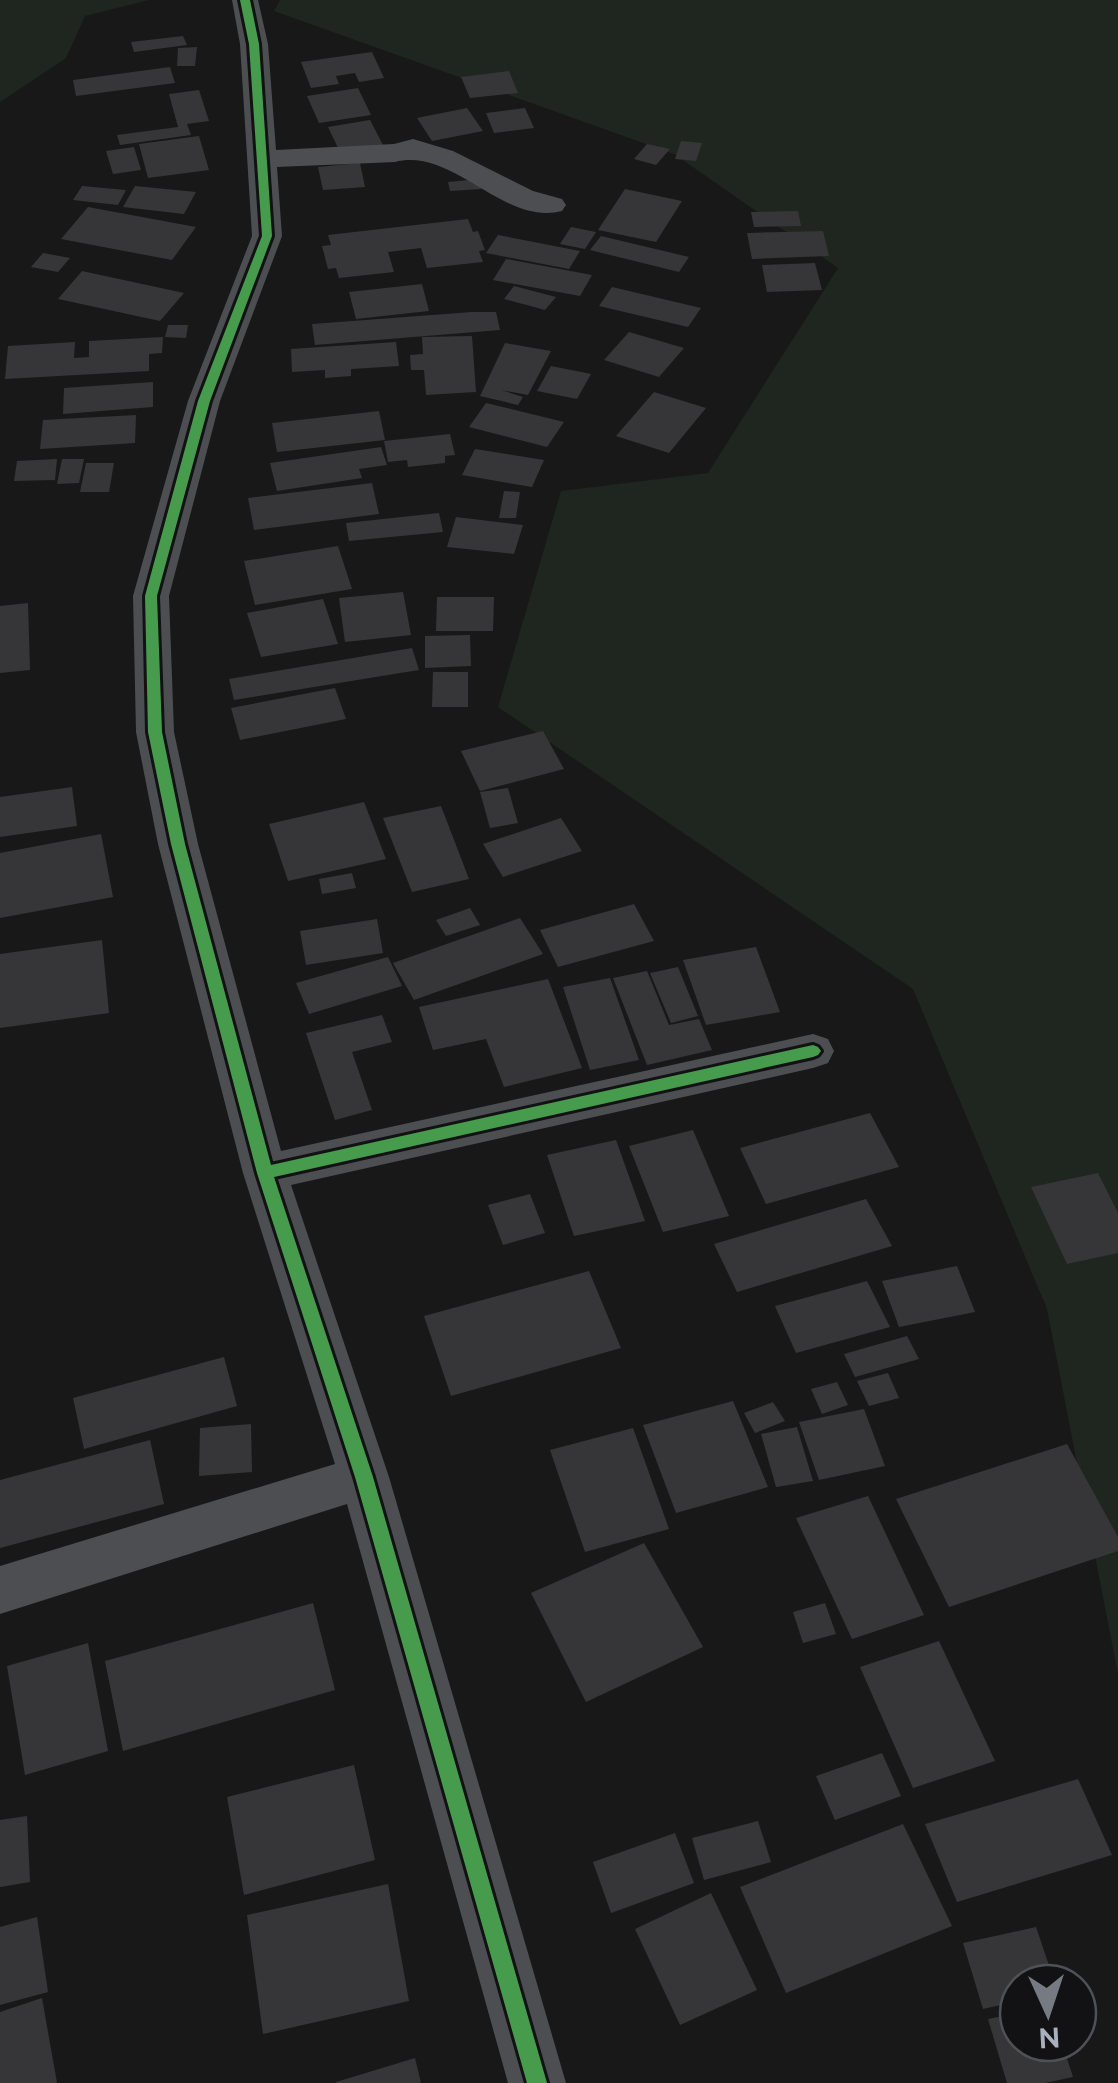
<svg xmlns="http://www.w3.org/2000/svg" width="1118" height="2083" viewBox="0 0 1118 2083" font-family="Raleway,sans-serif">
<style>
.green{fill:#1e261f}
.building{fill:#363638}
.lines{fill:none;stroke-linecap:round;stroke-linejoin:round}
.minor{fill:#4c4e52;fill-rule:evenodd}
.cycleway-casing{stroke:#121215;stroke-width:6}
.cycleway{fill:#469c4c;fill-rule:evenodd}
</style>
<rect width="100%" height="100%" fill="#181819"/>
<g class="green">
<polygon points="0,0 149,0 85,16 66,58 0,102"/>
<polygon points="280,0 1118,0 1118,1674 1047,1309 913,989 498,707 561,491 708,473 838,268 674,154 274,11"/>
</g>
<g class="building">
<polygon points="183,36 187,45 134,52 131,42"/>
<polygon points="197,47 195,66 177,66 178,48"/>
<polygon points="372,52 384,78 359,82 355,73 336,76 339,84 311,88 301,62"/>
<polygon points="170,67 175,83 76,96 73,80"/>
<polygon points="509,71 518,93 470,98 461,77"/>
<polygon points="358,88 371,115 319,123 307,96"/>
<polygon points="199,90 209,121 187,124 191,135 120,145 117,135 178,127 169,94"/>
<polygon points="467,108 483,131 432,141 417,118"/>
<polygon points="525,108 534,128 494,133 486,113"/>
<polygon points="370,120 383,145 340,152 328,127"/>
<polygon points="199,136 209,170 148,178 139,144"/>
<polygon points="681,141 702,143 696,161 675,159"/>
<polygon points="647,144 670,149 656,165 634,159"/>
<polygon points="134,147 141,170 113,174 106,151"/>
<polygon points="360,163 365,187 323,190 318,167"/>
<polygon points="479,179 481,189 450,191 448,182"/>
<polygon points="82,186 126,190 118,205 73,200"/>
<polygon points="135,186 196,192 184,214 123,207"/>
<polygon points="625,189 682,201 656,242 598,230"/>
<polygon points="88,207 196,227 172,260 61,239"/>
<polygon points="798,211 801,226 754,227 751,212"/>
<polygon points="468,219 473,232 478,231 485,250 479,251 483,262 427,268 421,248 388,252 394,272 339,278 336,268 328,269 322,246 331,245 328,235"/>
<polygon points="571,227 596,232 585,249 560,244"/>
<polygon points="823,231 829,256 752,259 747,233"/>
<polygon points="498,235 580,251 569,269 486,253"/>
<polygon points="601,236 689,257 679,272 590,250"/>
<polygon points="43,253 70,258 58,272 31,267"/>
<polygon points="506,259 592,275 580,296 493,280"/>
<polygon points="815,263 822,290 767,292 762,265"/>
<polygon points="82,271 184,293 160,321 58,299"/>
<polygon points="422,284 429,311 356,319 349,292"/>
<polygon points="514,286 556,297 545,310 504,299"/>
<polygon points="612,287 701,308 688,327 599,306"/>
<polygon points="472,312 496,312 500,330 315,345 312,324"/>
<polygon points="168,325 188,325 186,338 165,337"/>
<polygon points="629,332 684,348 659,377 604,360"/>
<polygon points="472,336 476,392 426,395 424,370 411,370 410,355 423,354 422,337"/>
<polygon points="163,337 162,353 149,354 149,371 5,379 8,346 75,342 74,358 89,357 89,341"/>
<polygon points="396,342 399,366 351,369 351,376 325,378 325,370 292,372 291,349"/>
<polygon points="505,343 551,351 528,395 501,390 523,397 518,405 480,396"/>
<polygon points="551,366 591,374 577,399 537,391"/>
<polygon points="153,382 153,407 63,414 64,388"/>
<polygon points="654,392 706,408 669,453 616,436"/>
<polygon points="486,403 564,422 547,447 469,427"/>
<polygon points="379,411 385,440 277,452 272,423"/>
<polygon points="136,415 135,443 40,449 43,420"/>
<polygon points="450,434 455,455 445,456 445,463 408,467 407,460 388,462 384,441"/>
<polygon points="381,447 387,465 359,469 362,478 277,491 270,463"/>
<polygon points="475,449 544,460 532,487 462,475"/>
<polygon points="57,459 55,480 14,481 17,461"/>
<polygon points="62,459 84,459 79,483 57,484"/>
<polygon points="86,463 114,463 109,492 80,492"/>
<polygon points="372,483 379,514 254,530 248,498"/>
<polygon points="504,491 520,492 516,518 499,518"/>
<polygon points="439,513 443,532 349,541 346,523"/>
<polygon points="456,517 523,525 514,554 447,547"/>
<polygon points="338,546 352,589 255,605 244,561"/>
<polygon points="403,592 411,635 345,642 339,598"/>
<polygon points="437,597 494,597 493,631 436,631"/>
<polygon points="323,599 338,644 261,657 247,613"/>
<polygon points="28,603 30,670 0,673 0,606"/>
<polygon points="470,635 471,666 425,668 425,636"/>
<polygon points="412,648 419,670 234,700 229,679"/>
<polygon points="433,672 468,672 468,707 432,707"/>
<polygon points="335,688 346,719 240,740 231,708"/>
<polygon points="543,731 564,769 480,791 461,751"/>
<polygon points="72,787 77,826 0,837 0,797"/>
<polygon points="508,788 518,823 490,828 480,792"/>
<polygon points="364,802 386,859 288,881 269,824"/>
<polygon points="441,806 469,879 412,892 383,818"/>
<polygon points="561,818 582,851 503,877 483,844"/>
<polygon points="101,834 113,897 0,918 0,853"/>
<polygon points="352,873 356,888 322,894 319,879"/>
<polygon points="634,904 654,941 558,967 540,930"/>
<polygon points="470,908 480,925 446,936 436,920"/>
<polygon points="520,918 543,954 414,1000 393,963"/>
<polygon points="377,919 383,953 306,965 300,931"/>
<polygon points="102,940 109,1013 0,1028 0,954"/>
<polygon points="756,947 780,1012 706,1025 683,960"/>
<polygon points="388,957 402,986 309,1014 296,983"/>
<polygon points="678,967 698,1016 671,1023 650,973"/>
<polygon points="647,971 669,1025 699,1019 712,1050 647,1065 613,978"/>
<polygon points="610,978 639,1060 590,1070 563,987"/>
<polygon points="548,979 582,1068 504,1087 486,1039 433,1050 419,1007"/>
<polygon points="382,1015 392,1042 352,1052 372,1110 335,1120 306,1033"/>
<polygon points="870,1113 899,1167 766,1204 740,1148"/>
<polygon points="693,1130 729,1216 663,1232 629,1146"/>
<polygon points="616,1140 645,1221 574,1236 547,1155"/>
<polygon points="1098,1173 1118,1213 1118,1253 1067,1264 1031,1187"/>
<polygon points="530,1194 545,1233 503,1245 488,1205"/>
<polygon points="866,1199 892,1246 737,1292 714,1244"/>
<polygon points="957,1266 975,1312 899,1327 882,1281"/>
<polygon points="589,1271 621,1348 451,1396 424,1316"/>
<polygon points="867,1281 890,1327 796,1353 775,1306"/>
<polygon points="907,1336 919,1359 855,1377 844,1354"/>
<polygon points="224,1357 237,1406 84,1449 73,1398"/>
<polygon points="888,1373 899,1398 869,1406 857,1381"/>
<polygon points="837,1382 848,1405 822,1414 811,1389"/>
<polygon points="733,1401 768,1487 676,1513 643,1425"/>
<polygon points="773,1402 785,1421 755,1433 744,1413"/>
<polygon points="864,1409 885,1466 819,1480 799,1422"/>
<polygon points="251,1424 252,1472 199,1476 200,1428"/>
<polygon points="797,1427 813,1481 776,1487 761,1434"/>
<polygon points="633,1428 669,1529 585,1552 550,1450"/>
<polygon points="150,1440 164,1504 0,1548 0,1480"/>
<polygon points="1067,1444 1118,1537 1118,1551 949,1607 896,1499"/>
<polygon points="868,1496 924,1615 852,1639 796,1518"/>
<polygon points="644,1543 703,1647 586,1702 531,1593"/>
<polygon points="313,1603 335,1690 123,1751 105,1661"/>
<polygon points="825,1603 836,1634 803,1643 793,1612"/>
<polygon points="939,1641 995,1761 913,1788 860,1667"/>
<polygon points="88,1643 108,1751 25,1775 7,1666"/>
<polygon points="882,1753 901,1796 835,1820 816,1776"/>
<polygon points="354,1765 375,1860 244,1895 227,1797"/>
<polygon points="1078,1779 1112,1855 957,1902 925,1824"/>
<polygon points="27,1816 30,1882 0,1887 0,1820"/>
<polygon points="758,1821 771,1862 704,1880 692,1838"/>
<polygon points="903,1824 952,1926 786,1993 740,1887"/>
<polygon points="675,1833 694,1883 611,1913 593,1862"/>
<polygon points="388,1884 409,2001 263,2034 247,1915"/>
<polygon points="711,1893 757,1990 680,2025 635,1929"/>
<polygon points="37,1917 48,1992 0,2005 0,1927"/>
<polygon points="1036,1927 1055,1983 1018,1983 1018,2001 983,2009 963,1943"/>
<polygon points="42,1998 57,2083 0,2083 0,2012"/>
<polygon points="1018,2013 1018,2043 1062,2043 1073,2077 1045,2083 1007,2083 988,2019"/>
<polygon points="415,2058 421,2083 336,2083 336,2082"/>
</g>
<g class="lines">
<path class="minor" d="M232,0H258L268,44L276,150L394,144L413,139L453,151L533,191L562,199L566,205L562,211C502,226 454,147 395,162L277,167L282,236L220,401L169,596L174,732L198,844L281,1151L813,1034L828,1039L834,1051L828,1063L813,1068L291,1185L389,1477L566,2083H508L347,1504L0,1614V1566L335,1464L243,1173L158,844L136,732L133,596L188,401L252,236L240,44Z"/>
<defs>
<polygon id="cycleway" points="240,0 250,0 259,44 272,236 210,401 157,596 162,732 185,844 271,1165 813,1045 818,1047 821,1051 818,1055 813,1057 274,1177 373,1477 547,2083 527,2083 355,1477 257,1173 171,844 148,732 145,596 198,401 262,236 249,44"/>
</defs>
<use href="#cycleway" class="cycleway-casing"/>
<use href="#cycleway" class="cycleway"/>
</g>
<g transform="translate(1048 2013) rotate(177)"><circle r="48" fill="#121215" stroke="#4e5157" stroke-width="2.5"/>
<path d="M0-8L18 38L0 25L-18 38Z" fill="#767a82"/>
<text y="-15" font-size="28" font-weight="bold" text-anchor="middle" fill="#a9afbb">N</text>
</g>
</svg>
